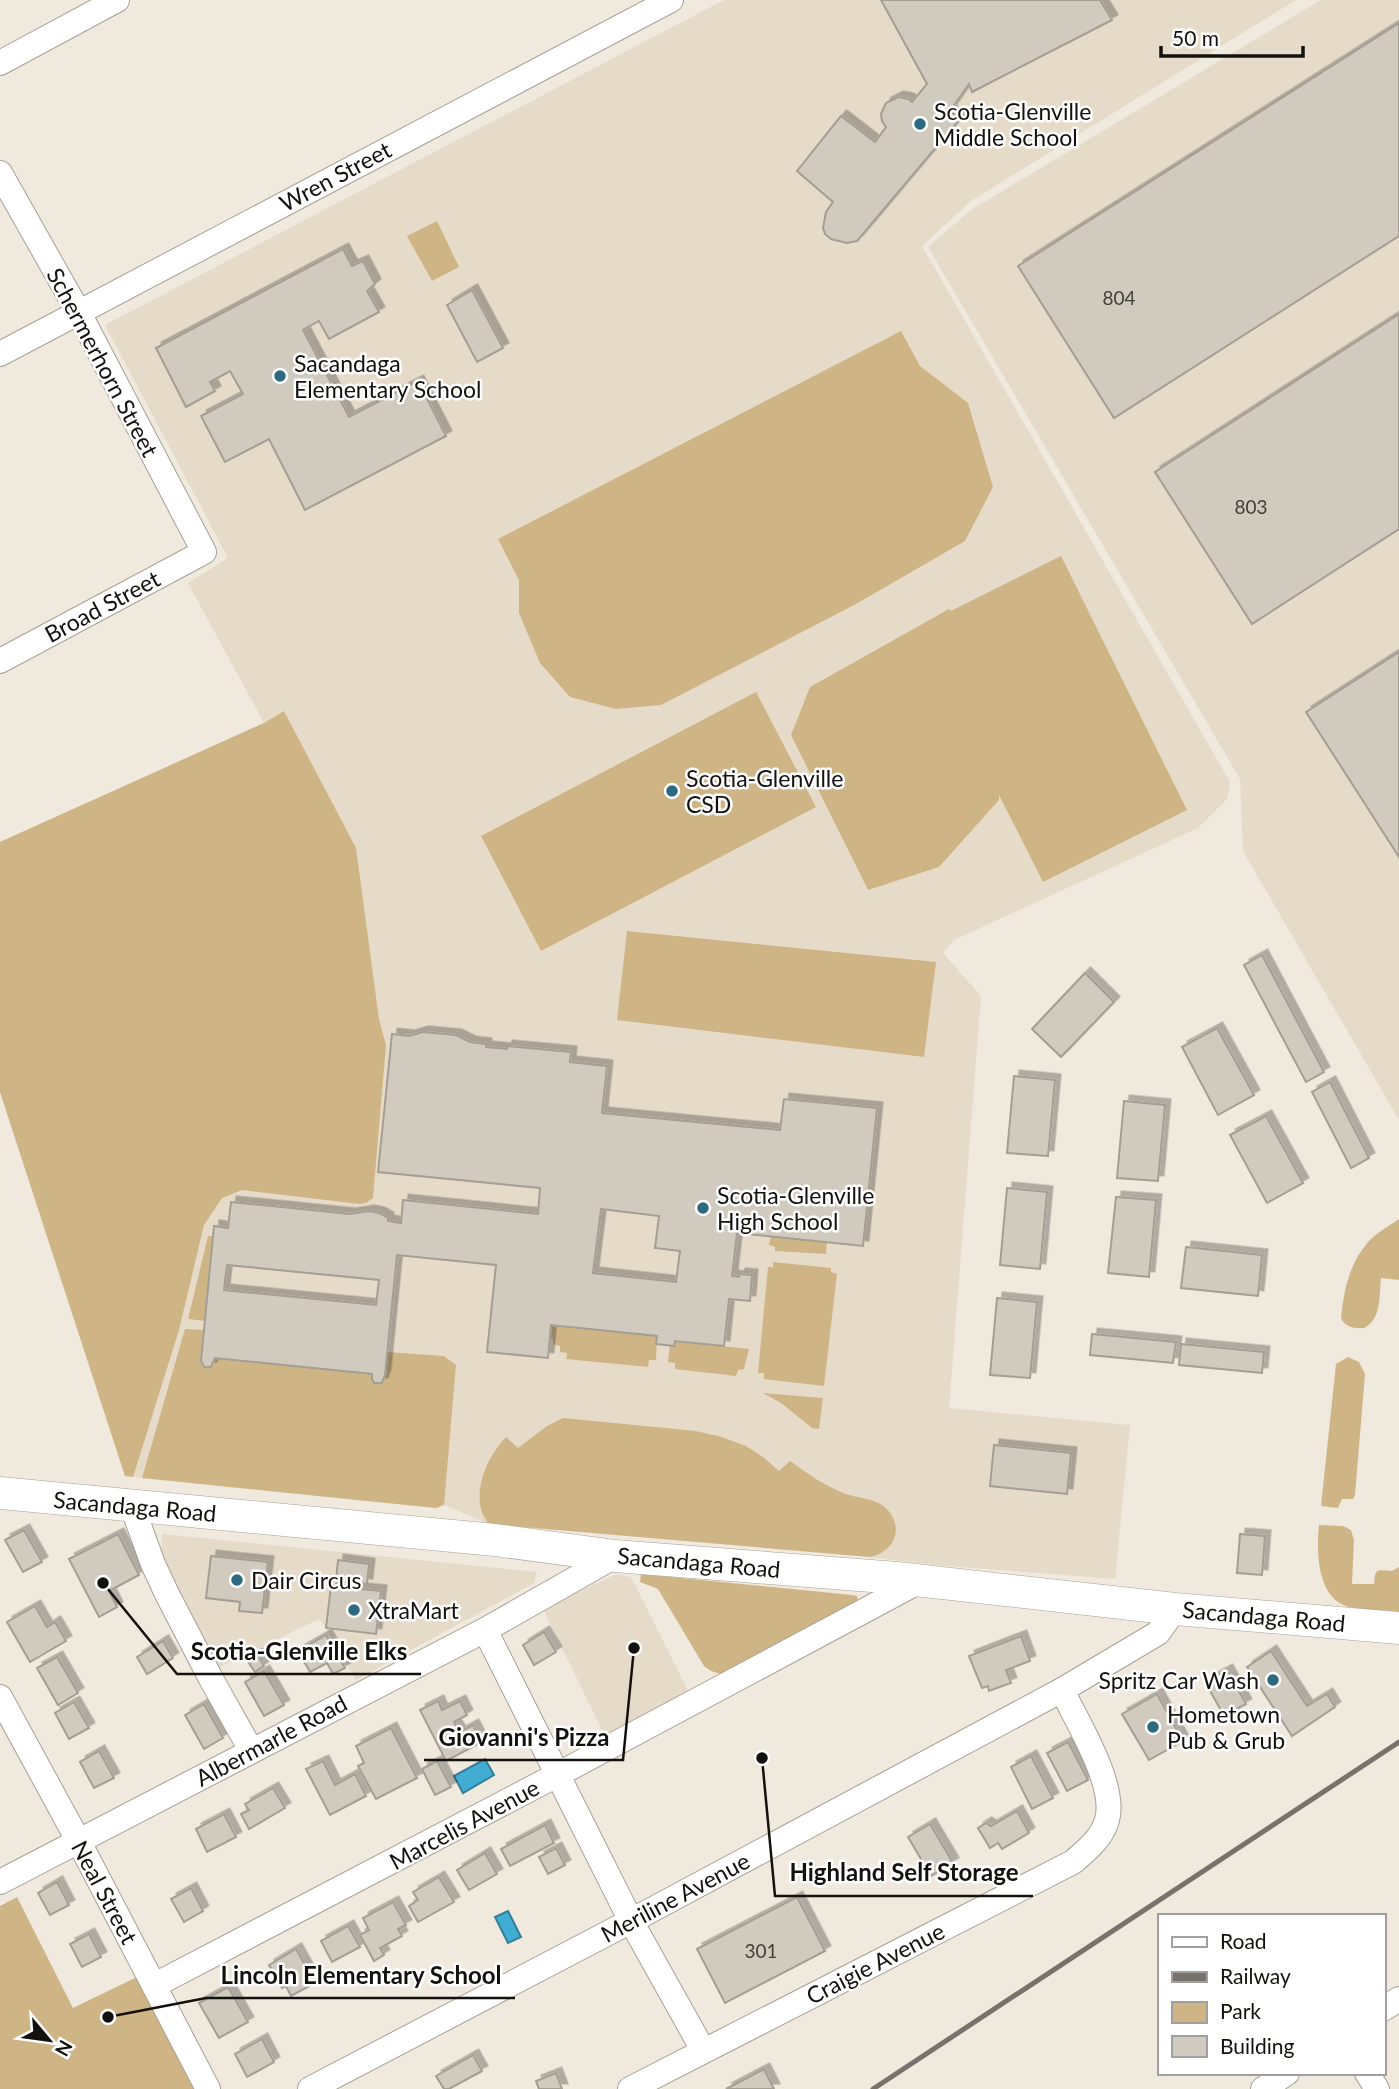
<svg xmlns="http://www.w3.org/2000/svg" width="1399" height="2089" viewBox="0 0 1399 2089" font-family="Lato,sans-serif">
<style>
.built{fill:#e6dbc9}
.green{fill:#cfb586}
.water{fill:#42add3;stroke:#347e98;stroke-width:2}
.building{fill:#d1cbbf;stroke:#a49e93;stroke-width:2;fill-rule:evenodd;filter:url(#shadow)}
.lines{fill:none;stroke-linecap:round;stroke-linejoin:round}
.minor-casing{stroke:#a7a195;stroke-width:26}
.major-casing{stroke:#a7a195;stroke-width:33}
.minor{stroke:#fff;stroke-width:24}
.major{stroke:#fff;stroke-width:32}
.rail{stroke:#77736c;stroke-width:5}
.poi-dot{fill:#2d6a81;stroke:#fff;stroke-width:2.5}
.labels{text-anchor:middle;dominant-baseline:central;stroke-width:5;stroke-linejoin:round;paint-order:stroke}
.number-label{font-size:19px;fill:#42403a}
.poi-label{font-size:23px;fill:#13110d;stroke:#fff;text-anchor:start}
.street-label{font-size:23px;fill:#13110d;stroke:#fff}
.leader{fill:none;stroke:#13110d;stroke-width:2.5}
.callout-dot{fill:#13110d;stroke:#fff;stroke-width:2.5}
.callout-label{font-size:24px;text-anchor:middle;font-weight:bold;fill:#13110d;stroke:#fff;stroke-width:5;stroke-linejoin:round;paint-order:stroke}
</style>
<defs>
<filter id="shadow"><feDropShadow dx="5.5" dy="-5.5" stdDeviation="0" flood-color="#0004"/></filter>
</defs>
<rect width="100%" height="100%" fill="#f0e9dd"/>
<g class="built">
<polygon points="724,0 1296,0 971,201 922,246 1230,782 1227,799 1198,828 954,940 943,953 981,996 949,1408 1130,1425 1115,1579 934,1565 870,1557 489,1524 444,1505 436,1508 125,1476 0,1092 0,842 264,723 188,583 228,558 105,325"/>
<polygon points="1321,0 1399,0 1399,1120 1243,851 1240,779 928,247 971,210"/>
<polygon points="162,1534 537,1572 534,1583 356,1680 326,1628 319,1619 216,1669 161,1559"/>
<polygon points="616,1574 631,1577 689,1693 605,1736 543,1609"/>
</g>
<g class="green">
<polygon points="437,221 459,267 432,281 407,236"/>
<polygon points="901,331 920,366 968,403 993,487 965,541 856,604 661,705 616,709 570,697 540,663 519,613 519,580 498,539"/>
<polygon points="1061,556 1187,810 1043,882 999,795 999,800 939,867 868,890 791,735 810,687 949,609 951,611"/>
<polygon points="756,692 816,807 541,951 481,836"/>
<polygon points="284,711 356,848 379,1019 386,1045 373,1198 366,1203 360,1204 242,1190 222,1198 204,1225 179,1330 133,1477 125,1476 0,1092 0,842 264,723"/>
<polygon points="627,931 936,962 924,1057 617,1020"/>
<path d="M1399,1219V1280L1381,1278C1379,1295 1382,1319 1364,1328C1354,1329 1345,1327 1341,1318C1344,1290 1349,1264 1368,1242C1376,1233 1389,1226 1399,1219Z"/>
<polygon points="208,1236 213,1236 205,1321 188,1319"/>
<polygon points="771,1236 827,1242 826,1254 775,1251 775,1247 769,1245"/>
<polygon points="773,1262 831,1268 831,1272 837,1274 824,1386 764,1379 764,1373 758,1373 768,1267 773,1267"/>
<polygon points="551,1325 657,1336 656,1360 649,1360 648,1367 566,1359 567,1353 560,1352 560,1346 553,1344 553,1338 550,1337"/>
<polygon points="185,1329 204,1330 201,1361 203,1367 210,1367 213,1365 215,1358 372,1374 372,1380 378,1384 384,1380 387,1352 444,1356 456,1365 444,1505 436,1508 142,1478"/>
<polygon points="675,1341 749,1349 744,1369 738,1370 736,1376 675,1369 675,1363 668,1362 670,1345 674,1346"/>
<polygon points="1348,1357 1359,1362 1365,1374 1355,1495 1353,1499 1342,1499 1338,1508 1321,1506 1336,1364"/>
<polygon points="763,1393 823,1398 819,1429 812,1428 781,1403"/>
<path d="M563,1418L696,1431L722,1437L746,1446L763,1457L779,1471L790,1461C808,1474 825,1486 846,1494C857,1498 872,1498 882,1505C905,1522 898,1551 870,1557L489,1524C486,1520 482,1514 481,1509C475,1484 489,1455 506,1437L518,1448L547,1426Z"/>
<path d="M1319,1525L1343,1526L1351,1530L1354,1540L1352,1584H1374C1375,1568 1377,1570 1392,1571L1399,1567V1612C1383,1610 1365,1610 1349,1607C1317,1599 1316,1551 1319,1525Z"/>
<polygon points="641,1574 852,1595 857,1596 858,1601 724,1675 711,1671 704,1666 658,1589 640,1582"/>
<polygon points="17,1897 73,2008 139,1976 197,2089 0,2089 0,1906"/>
</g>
<g class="water">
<polygon points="485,1759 494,1775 463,1793 454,1776"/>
<polygon points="508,1911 521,1937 508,1943 495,1917"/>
</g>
<g class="building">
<polygon points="881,0 1100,0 1112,20 972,92 969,84 950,111 960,119 857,241 847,243 831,239 825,234 823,228 826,212 833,202 797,171 841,116 875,142 886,127 882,121 881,114 886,103 898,97 908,99 912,102 927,84"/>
<polygon points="1399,23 1399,236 1114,418 1018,266"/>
<polygon points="343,249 352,266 363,261 375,284 367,291 379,312 329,339 319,321 303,330 349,417 418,381 446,436 305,510 269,439 225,462 201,416 243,394 230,371 210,382 215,391 186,407 156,348"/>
<polygon points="472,290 503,348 477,362 447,305"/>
<polygon points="1399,314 1399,529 1252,624 1155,472"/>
<polygon points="1399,652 1399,857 1306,712"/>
<polygon points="1262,955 1324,1072 1306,1082 1244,965"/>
<polygon points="1085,973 1114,1002 1061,1057 1032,1029"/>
<polygon points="1217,1028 1254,1095 1218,1115 1182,1047"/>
<path d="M423,1032L456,1035L470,1042L486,1044V1047L507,1049V1046L571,1052L570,1062L607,1066L602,1113L780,1130L784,1099L877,1108L863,1246L737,1233L732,1276L739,1277L740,1274L752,1275L750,1301L729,1299L724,1346L675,1341L674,1346L656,1344L657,1336L551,1325L548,1358L487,1352L496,1265L397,1255L385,1375L382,1383H374L372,1379V1374L215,1358L211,1367H204L201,1361L214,1226L228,1228L231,1202L350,1214L369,1211L379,1213L388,1218V1221L401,1223L403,1200L538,1214L540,1188L378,1172L392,1034L409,1036ZM601,1209L659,1216L655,1248L680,1251L676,1282L593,1273ZM227,1265L379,1280L376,1305L224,1290Z"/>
<polygon points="1014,1076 1055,1080 1048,1156 1007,1153"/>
<polygon points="1330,1082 1369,1158 1351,1168 1312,1092"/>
<polygon points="1124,1101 1165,1105 1158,1181 1117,1178"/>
<polygon points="1266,1116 1303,1183 1267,1203 1230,1135"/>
<polygon points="1007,1188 1047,1192 1040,1269 1000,1265"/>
<polygon points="1116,1197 1156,1200 1149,1277 1108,1273"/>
<polygon points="1186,1247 1262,1255 1258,1296 1181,1288"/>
<polygon points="997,1298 1037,1302 1030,1378 990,1375"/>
<polygon points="1092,1334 1176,1342 1173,1363 1090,1355"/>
<polygon points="1181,1344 1264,1352 1262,1373 1179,1365"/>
<polygon points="994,1445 1071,1453 1067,1494 990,1486"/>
<polygon points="24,1530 42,1562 23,1572 5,1540"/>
<polygon points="118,1534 139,1575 109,1591 117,1607 99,1617 69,1559"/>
<polygon points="1240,1534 1265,1536 1262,1575 1237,1573"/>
<polygon points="211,1556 268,1562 262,1613 239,1611 240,1602 206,1598"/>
<polygon points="338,1560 369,1564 367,1584 336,1581"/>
<polygon points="331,1586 381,1591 376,1634 326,1628"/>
<polygon points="35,1606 47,1627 55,1622 66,1641 30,1662 7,1622"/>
<polygon points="544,1632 556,1652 534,1665 523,1645"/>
<polygon points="326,1635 345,1668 333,1674 327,1663 310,1672 298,1651"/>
<polygon points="1021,1636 1030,1661 1006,1670 1011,1683 989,1691 988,1686 982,1688 969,1656"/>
<polygon points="163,1641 173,1658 147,1674 137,1657"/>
<polygon points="1271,1651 1307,1706 1327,1694 1335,1707 1292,1736 1247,1667"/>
<polygon points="257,1654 264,1666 255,1672 247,1660"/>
<polygon points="57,1657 78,1693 58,1705 37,1668"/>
<polygon points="1227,1670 1246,1704 1224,1716 1205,1682"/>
<polygon points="264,1671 284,1705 264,1716 245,1682"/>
<polygon points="1157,1694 1183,1741 1149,1760 1122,1714"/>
<polygon points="438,1701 442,1710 460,1701 467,1715 454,1722 460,1732 473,1725 482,1742 446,1761 420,1710"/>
<polygon points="74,1702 89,1728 69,1739 55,1713"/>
<polygon points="204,1704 223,1738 204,1749 185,1715"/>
<polygon points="391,1728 417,1778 376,1799 358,1766 364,1763 356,1746"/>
<polygon points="1068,1742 1088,1780 1067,1791 1047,1753"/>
<polygon points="99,1751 114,1778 94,1788 80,1762"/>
<polygon points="1031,1756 1053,1798 1032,1809 1011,1767"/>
<polygon points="323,1761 335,1785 355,1774 366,1796 330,1815 306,1769"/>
<polygon points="437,1761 451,1787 435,1795 422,1769"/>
<polygon points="273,1788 285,1808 249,1829 241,1814 249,1810 245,1804"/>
<polygon points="1017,1811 1029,1833 1002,1849 998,1843 990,1848 978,1828 986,1823 991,1826"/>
<polygon points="224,1814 236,1837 207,1852 196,1829"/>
<polygon points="930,1824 953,1863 931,1876 908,1837"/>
<polygon points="545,1825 554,1843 510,1866 501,1849"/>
<polygon points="556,1848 565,1865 548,1874 539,1857"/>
<polygon points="485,1853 497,1874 469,1890 457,1870"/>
<polygon points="439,1877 454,1902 418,1922 409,1906 418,1900 413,1892"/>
<polygon points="57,1882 69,1905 50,1915 38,1893"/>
<polygon points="191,1888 203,1911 184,1922 171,1899"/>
<polygon points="797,1897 825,1951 725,2003 697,1949"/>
<polygon points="393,1902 406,1925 398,1929 402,1936 380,1948 384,1955 374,1961 360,1935 369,1930 363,1918"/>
<polygon points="348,1926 360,1947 332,1962 321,1941"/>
<polygon points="89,1934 101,1957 82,1967 70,1944"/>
<polygon points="296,1949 315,1983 291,1996 286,1986 282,1988 269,1965"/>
<polygon points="228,1987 248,2022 219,2038 199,2003"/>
<polygon points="262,2039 274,2062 247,2077 235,2054"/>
<polygon points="473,2055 482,2071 449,2089 444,2089 436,2076"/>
<polygon points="764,2069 774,2089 726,2089"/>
<polygon points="556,2073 562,2089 539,2089 536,2081"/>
</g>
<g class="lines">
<defs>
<g id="minor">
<polyline points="0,63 117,0"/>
<polyline points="0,173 79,313 204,552 0,661"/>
<polyline points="0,354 671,0"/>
<polyline points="132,1506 153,1564 167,1594 210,1677 251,1750"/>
<polyline points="485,1630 631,1921 703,2050"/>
<polyline points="0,1697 79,1842 208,2089"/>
<polyline points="0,1882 485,1630 615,1556"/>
<polyline points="155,1985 557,1775 920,1581"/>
<polyline points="1383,2009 1399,1999"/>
<polyline points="1367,2073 1377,2089"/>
<polyline points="310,2089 631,1921 1062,1690 1158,1633 1175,1609"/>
<path d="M630,2089L1073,1862C1087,1850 1102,1838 1107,1820C1117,1785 1077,1722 1062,1690"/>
<polyline points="1263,2089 1287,2073"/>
</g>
<polyline id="major" points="0,1493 495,1540 615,1556 897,1578 1175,1609 1399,1628"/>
</defs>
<use href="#minor" class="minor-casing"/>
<use href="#major" class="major-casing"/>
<use href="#minor" class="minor"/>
<use href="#major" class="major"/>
<polyline class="rail" points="873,2089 1399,1742"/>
</g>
<g class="poi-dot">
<circle cx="920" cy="124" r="7"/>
<circle cx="280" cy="376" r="7"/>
<circle cx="672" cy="791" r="7"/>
<circle cx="703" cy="1208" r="7"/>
<circle cx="237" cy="1580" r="7"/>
<circle cx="354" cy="1610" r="7"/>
<circle cx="1273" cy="1680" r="7"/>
<circle cx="1153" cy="1727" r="7"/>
</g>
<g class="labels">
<g class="number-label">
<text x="1119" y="297">804</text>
<text x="1251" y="506">803</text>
<text x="761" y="1950">301</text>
</g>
<g class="poi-label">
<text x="934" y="111">Scotia-Glenville<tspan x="934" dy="26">Middle School</tspan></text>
<text x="294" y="363">Sacandaga<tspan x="294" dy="26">Elementary School</tspan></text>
<text x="686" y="778">Scotia-Glenville<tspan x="686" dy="26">CSD</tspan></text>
<text x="717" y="1195">Scotia-Glenville<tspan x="717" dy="26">High School</tspan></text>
<text x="251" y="1580">Dair Circus</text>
<text x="368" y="1610">XtraMart</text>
<text x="1259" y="1680" text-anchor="end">Spritz Car Wash</text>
<text x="1167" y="1714">Hometown<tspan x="1167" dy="26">Pub &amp; Grub</tspan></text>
</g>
<g class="street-label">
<text transform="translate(335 176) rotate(-28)">Wren Street</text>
<text transform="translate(103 362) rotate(62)">Schermerhorn Street</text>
<text transform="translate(102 606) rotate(-28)">Broad Street</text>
<text transform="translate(135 1506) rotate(5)">Sacandaga Road</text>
<text transform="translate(699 1562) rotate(5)">Sacandaga Road</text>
<text transform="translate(1264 1616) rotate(5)">Sacandaga Road</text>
<text transform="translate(271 1740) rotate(-28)">Albermarle Road</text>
<text transform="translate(464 1824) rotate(-28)">Marcelis Avenue</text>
<text transform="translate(105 1892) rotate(62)">Neal Street</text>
<text transform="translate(675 1897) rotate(-28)">Meriline Avenue</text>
<text transform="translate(875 1963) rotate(-27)">Craigie Avenue</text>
</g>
</g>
<path class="leader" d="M103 1583L177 1674H421M634 1648L623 1760H424M762 1758L775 1896H1033M108 2017L206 1998H515"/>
<g class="callout-dot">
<circle cx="103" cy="1583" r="7"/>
<circle cx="634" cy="1648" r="7"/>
<circle cx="762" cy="1758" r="7"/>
<circle cx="108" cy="2017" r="7"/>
</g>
<g class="callout-label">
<text x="299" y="1660">Scotia-Glenville Elks</text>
<text x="524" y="1746">Giovanni's Pizza</text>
<text x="904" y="1881">Highland Self Storage</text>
<text x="361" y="1984">Lincoln Elementary School</text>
</g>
<rect x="1158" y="1914" width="228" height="161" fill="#ffffff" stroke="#a1a09e" stroke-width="2"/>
<rect x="1172" y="1937" width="35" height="10" fill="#ffffff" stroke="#a1a09e" stroke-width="2"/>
<text x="1220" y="1949" font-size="21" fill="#13110d">Road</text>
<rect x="1172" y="1972" width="35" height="10" fill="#77736c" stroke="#a1a09e" stroke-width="2"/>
<text x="1220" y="1984" font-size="21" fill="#13110d">Railway</text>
<rect x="1172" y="2002" width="35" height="21" fill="#cfb586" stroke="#a1a09e" stroke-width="2"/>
<text x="1220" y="2019" font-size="21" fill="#13110d">Park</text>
<rect x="1172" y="2036" width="35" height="21" fill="#d1cbbf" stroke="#a1a09e" stroke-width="2"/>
<text x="1220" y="2054" font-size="21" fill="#13110d">Building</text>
<g transform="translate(49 2040) rotate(119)" stroke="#ffffff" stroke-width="5" paint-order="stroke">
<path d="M0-5L12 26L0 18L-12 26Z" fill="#13110d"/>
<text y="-10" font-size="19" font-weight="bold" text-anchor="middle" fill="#13110d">N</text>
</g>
<path d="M1161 46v10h142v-10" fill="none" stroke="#13110d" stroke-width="3.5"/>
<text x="1172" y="46" font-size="21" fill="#13110d" stroke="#ffffff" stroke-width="5" paint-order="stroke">50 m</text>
</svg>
